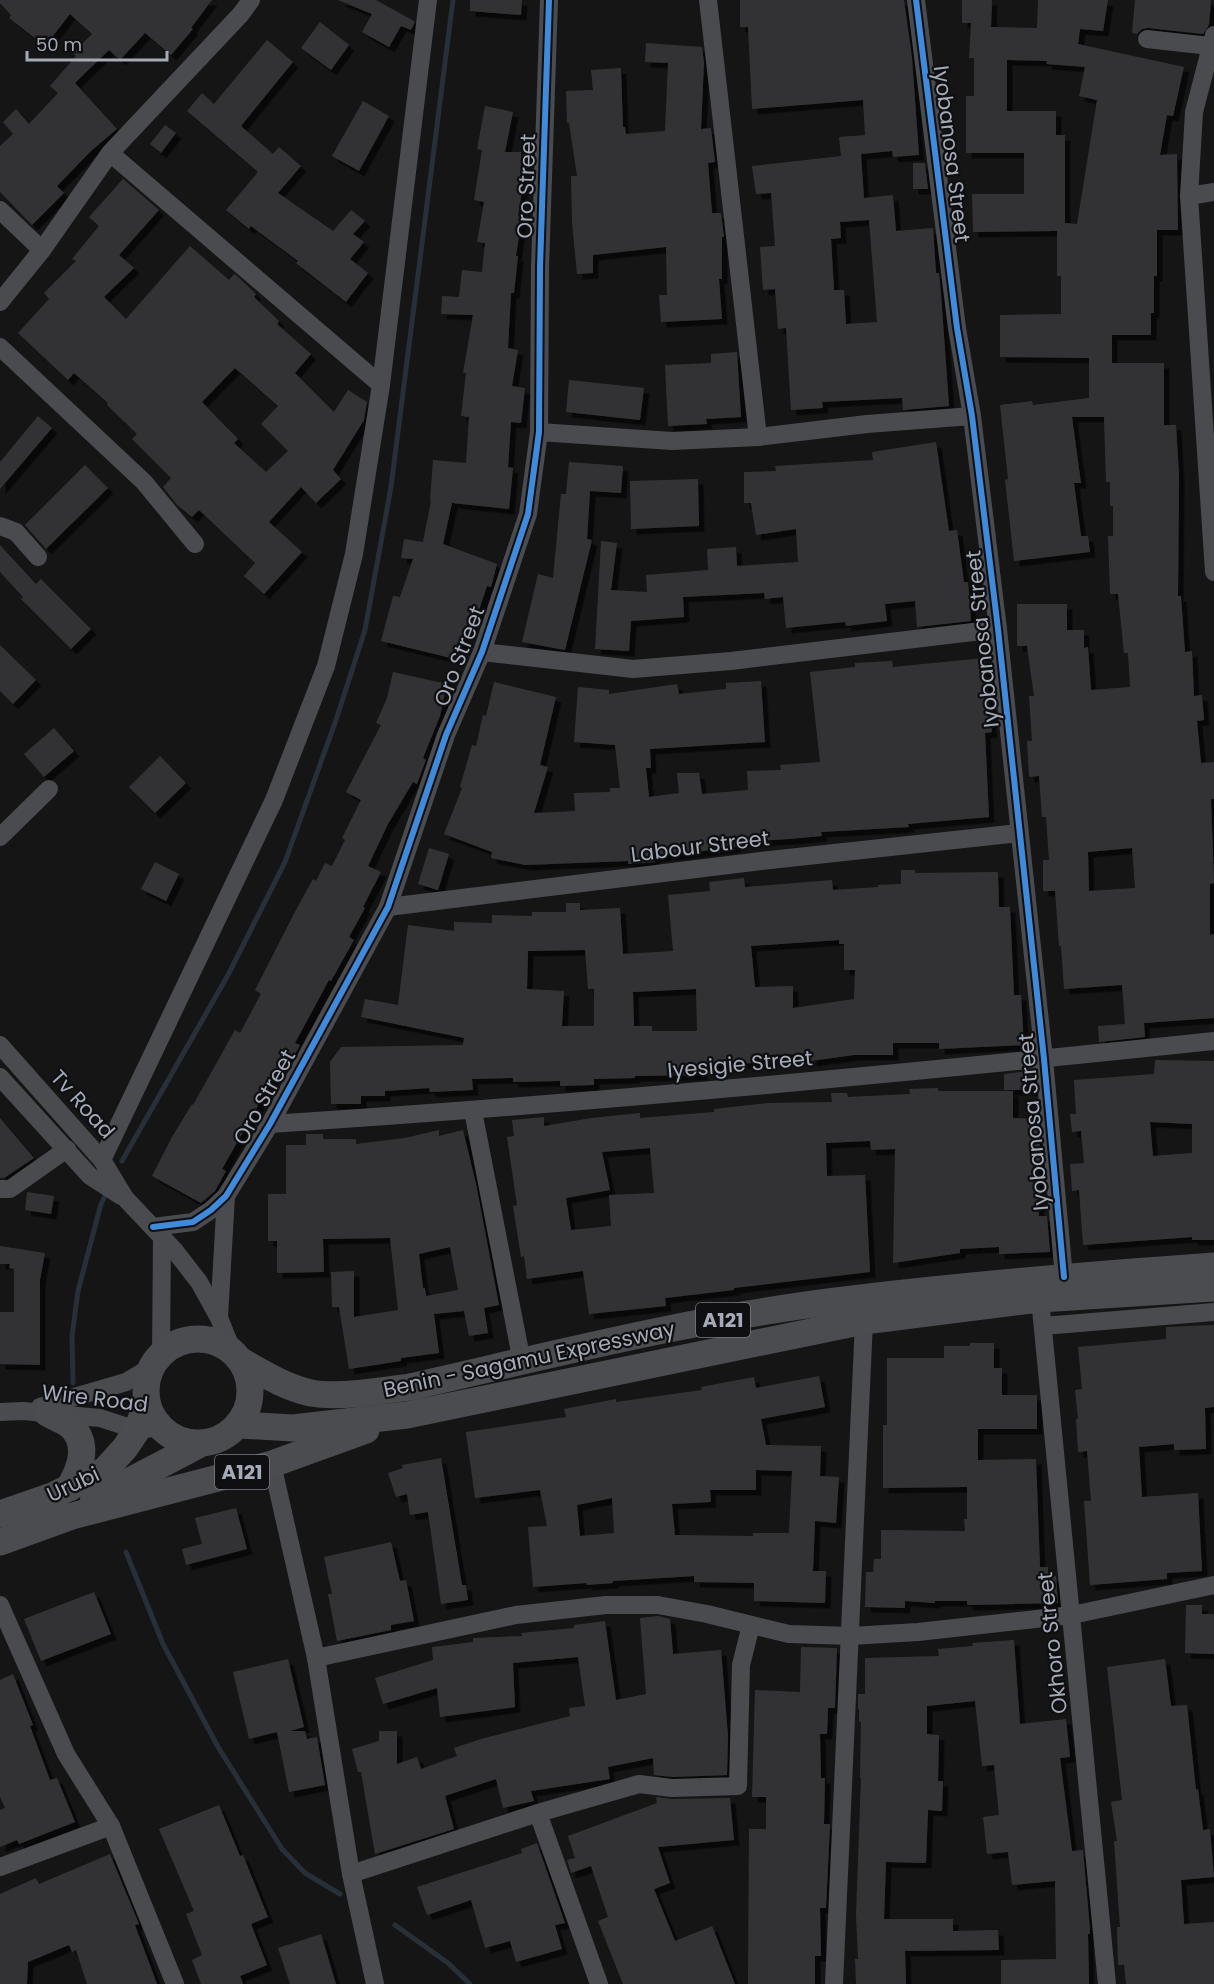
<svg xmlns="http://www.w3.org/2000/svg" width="1214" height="1984" viewBox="0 0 1214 1984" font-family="Poppins,sans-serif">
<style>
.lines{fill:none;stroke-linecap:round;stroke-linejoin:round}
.stream{stroke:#273038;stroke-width:5}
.building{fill:#333335;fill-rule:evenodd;filter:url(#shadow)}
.minor{stroke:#494b4e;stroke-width:18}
.highway{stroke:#4b4c50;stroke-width:27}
.cycleway-casing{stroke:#0f0f11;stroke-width:10}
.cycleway{stroke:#408adc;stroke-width:6}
.labels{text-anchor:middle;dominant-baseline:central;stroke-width:4.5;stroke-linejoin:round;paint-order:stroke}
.shield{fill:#0f0f11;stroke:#777c86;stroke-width:1.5}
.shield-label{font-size:20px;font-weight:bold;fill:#a4abb8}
.street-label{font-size:21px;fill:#a4abb8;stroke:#0f0f11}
</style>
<defs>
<filter id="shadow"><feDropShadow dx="5.5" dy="5.5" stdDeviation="0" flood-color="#0009"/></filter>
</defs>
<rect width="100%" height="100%" fill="#151515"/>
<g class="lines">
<g class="stream">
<polyline points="122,1161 228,975 285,862 336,720 365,630 391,487 453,0"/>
<polyline points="73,1383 72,1336 78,1291 101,1204 106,1194"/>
<polyline points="126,1552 163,1644 218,1747 282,1849 305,1873 340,1894"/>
<polyline points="395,1925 448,1963 470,1984"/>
</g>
</g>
<g class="building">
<polygon points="0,0 212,0 191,28 193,29 171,55 145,33 120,60 109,50 75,83 117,129 91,151 57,186 64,193 32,225 0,192 0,146 13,134 3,122 16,109 29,124 58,93 50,86 76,56 73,53 92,34 70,14 45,46 9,18 11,15 0,3"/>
<polygon points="338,0 376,0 414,21 414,24 411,30 401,26 389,47 362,32 372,14"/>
<polygon points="470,0 522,0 521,15 470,11"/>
<path d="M740,0H904L912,58L919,155L893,157L892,151L861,154L864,198L893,195L896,231L933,228L936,273H939L941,294L949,406L903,410L902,398L822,402L823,408L791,410L786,328L778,329L775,289L763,290L760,247L775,246L771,193L756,194L752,166L841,156L839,137L865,135L863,100L752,109L748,27H740ZM869,220L877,322L846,324L844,290H834L831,239L841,238L840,222Z"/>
<path d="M962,0H992L991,27L1037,28L1038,0H1108L1103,31L1080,29L1078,44L1184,67L1173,116L1167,115L1160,155L1177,154L1178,230H1157V276H1154V313H1151V335H1112V363H1164V425H1176L1179,476L1178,596H1181L1185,652L1192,651L1194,696L1202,695L1204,720L1197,721L1201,763L1214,762V799H1211L1214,883L1210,884V935L1214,934V1018L1144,1023L1145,1037L1099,1042L1098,1026L1125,1024L1122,985L1064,989L1061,946H1059L1055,891H1043V860H1049L1046,817H1042L1039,776L1029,777L1027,741H1032L1029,696H1034L1027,646H1017V604H1067V630H1084V648L1088,647L1091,690L1130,687L1128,653H1124L1118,594H1110L1108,536H1113V506H1110V482H1106L1104,417H1072L1081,483H1074L1081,536H1088L1090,552L1014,561L1005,480L1008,479L1000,405L1032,401L1033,405L1089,398V358L1000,357V315L1061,314V276H1057V231L973,232L972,194H1024V153H966V96H974V58H969L971,23H962ZM1007,60L1047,61L1046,64L1085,67L1079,96L1097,100L1077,224L1065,223V135H1056V111H1007ZM1132,848L1135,888L1089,891L1088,852Z"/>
<polygon points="1135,0 1211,0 1209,25 1203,34 1148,28 1142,29 1137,34 1132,33"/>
<polygon points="320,22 349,45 331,70 301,48"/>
<polygon points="267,40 293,62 241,126 273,154 279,147 301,166 278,193 333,231 351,210 365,221 353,234 364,242 350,259 368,273 346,302 296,263 298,261 251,226 249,229 226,210 258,172 187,111 202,93 214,104"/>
<polygon points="646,43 702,47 704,63 701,129 711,128 715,162 708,163 712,213 721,213 724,237 722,237 722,279 719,279 722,319 661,322 659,295 667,295 666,247 593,255 593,273 577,274 572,222 571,176 577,176 569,123 567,123 566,91 593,90 591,70 621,68 623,127 625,127 626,134 665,131 668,63 645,62"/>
<polygon points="363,101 389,116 359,171 332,156"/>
<polygon points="485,106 513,112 505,152 521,152 521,177 524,178 518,216 522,216 516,256 518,256 514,293 511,293 508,348 518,350 512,386 525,388 521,423 511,422 508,467 513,468 509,509 452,503 443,544 497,564 491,587 487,586 477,616 470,614 459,660 381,641 393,596 400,597 413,559 401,558 404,539 423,542 431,501 430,501 433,460 466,463 469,417 461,416 466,373 463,373 473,315 441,314 442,296 459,297 462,270 482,272 485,243 477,242 484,202 474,200 482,150 477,149"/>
<polygon points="165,125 176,133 161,153 150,144"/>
<polygon points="913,163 925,163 928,189 913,189"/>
<path d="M123,179L159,210L119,255L134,268L104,297L126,319L190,246L229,280L234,274L236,275L256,294L254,297L279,321L277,324L311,354L295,373L334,412L348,390L367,402L364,420L333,470L341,479L316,503L301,487L269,522L302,552L264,594L244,576L255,563L199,510L192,517L177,505L163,487L171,478L132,439L137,434L107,405L108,403L74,373L68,380L18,333L49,299L44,293L76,261L72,259L99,226L89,217ZM235,368L278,406L261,424L288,451L266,472L234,443L238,439L202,402Z"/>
<polygon points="737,352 741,417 706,419 707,424 668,426 665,365 711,363 711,354"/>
<polygon points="569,380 644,388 640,420 566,412"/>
<polygon points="38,416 52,428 0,489 0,462"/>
<polygon points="936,442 949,531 957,530 964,582 968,582 971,621 917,627 915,601 885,604 887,621 846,626 845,622 786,628 783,597 765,599 764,593 683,597 684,617 631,621 629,651 595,649 601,541 617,543 611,590 647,592 646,575 708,570 707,549 736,547 737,566 798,562 796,529 756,535 751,503 744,503 744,472 776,471 775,466 873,460 872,452"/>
<polygon points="569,462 623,466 621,493 590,491 587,539 592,540 565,650 522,642 538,574 553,578 561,494 566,494"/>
<polygon points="85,465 108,488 46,549 25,525"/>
<polygon points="698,479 699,526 631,529 630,481"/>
<polygon points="0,545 36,584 41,579 91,629 71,649 21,599 23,597 0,572"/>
<polygon points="0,645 36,680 13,704 0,691"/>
<polygon points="984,658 992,732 985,733 989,817 908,824 909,827 821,832 822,836 789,839 736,842 736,847 654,857 655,862 628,864 628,861 525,865 491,858 492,852 444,834 462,788 460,787 472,745 476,746 483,715 486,716 494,682 556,697 540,765 548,767 534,813 575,811 574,793 610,792 610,788 620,788 615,745 574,742 578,687 609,690 609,694 677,684 679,694 726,689 726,683 761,681 765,742 650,749 651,768 646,768 649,797 679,793 677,773 699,773 702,794 748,790 747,771 781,770 780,765 820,762 810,672 855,667 855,663 892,661 893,667"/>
<polygon points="393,672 447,684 440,716 423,758 426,760 418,781 417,784 413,782 388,824 368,866 381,872 363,907 365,908 349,937 354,940 331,981 329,980 295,1043 300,1045 292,1060 286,1056 222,1169 226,1171 215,1191 201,1203 152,1176 172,1137 192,1104 193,1105 235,1030 240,1033 261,994 255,990 297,908 313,879 316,881 325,863 332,866 345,840 342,838 361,800 346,792 381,725 376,723 387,698"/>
<polygon points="54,728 74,751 44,777 24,754"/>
<polygon points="160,756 186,783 155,813 129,787"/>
<polygon points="429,848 449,854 438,890 418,884"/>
<polygon points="155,862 179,874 166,901 141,889"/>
<path d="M901,870H915V873L998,872L999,907H1010L1014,995H1021L1024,1045L939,1049V1043H893V1055H854L811,1061L810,1054L762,1055V1063L702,1064V1075L635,1076V1078L594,1079V1085L560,1086V1081L513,1082V1078L472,1079L473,1090L430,1092L429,1088L385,1091V1096H361V1104H331L330,1062L341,1047L463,1045L464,1038L361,1017L365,999L398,1005L408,925L454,931V922L492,923V915L532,916V912H566V903H580V910L620,908L623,954L673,951L668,895L710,891L709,882L744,878L745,887L832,880L833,890L878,887V885L901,884ZM839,940V944H844V970H855L854,999L793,1008V986L755,987L751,946ZM585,950L588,989H594V1026H562L564,991L527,989L528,951ZM696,989L697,1031H652V1026H634L633,992Z"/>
<path d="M1155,1060L1214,1061V1240H1192V1237L1083,1245L1079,1190L1072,1191L1070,1164L1084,1163L1081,1131L1072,1132L1070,1114H1076L1074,1080L1154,1074ZM1150,1122L1192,1124V1153L1153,1156Z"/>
<polygon points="1021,1072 1034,1072 1034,1090 1004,1090 1004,1074"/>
<path d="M938,1088V1091H1013V1118L1038,1119L1040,1140V1169H1037L1039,1216H1047L1050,1252L999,1254V1247L960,1249V1253L893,1263L895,1149L871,1150L870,1141L826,1143L827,1176L865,1175L870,1272L734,1288V1290L665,1298L666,1306L589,1314L583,1271L527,1279L524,1256L521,1257L513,1206L517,1205L507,1137L514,1136L512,1120L544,1117V1126L591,1118L640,1113V1118L714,1112V1109L769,1103L832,1102L831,1093H847L848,1097L910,1094L909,1089ZM650,1148L654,1193L609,1195L611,1226L571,1230L566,1198L610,1190L602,1152Z"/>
<polygon points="0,1118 34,1158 4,1178 0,1178"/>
<path d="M439,1130V1136L463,1130L476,1184L499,1305L484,1308L488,1333L469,1336L464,1311L434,1314L439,1353L401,1358V1361L349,1369L339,1307H332L331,1272L354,1271V1317L398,1310L390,1238L323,1239L324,1272L277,1273V1241H268V1194H286V1145H306V1134H323V1139H356V1144L405,1138ZM450,1247L458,1290L426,1296L425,1288H423L419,1254Z"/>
<polygon points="27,1192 54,1196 51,1214 25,1210"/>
<polygon points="0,1246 45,1253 40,1280 40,1365 0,1364 0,1312 14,1312 14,1269 9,1268 10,1264 0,1264"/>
<polygon points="1214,1325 1214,1407 1205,1408 1206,1449 1174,1450 1174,1444 1139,1447 1142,1497 1198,1493 1202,1571 1167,1573 1167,1579 1090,1585 1084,1501 1091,1501 1087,1451 1078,1452 1076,1419 1078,1419 1075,1390 1082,1389 1078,1347 1166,1339 1166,1327"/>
<polygon points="970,1343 994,1343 994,1368 1002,1368 1002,1395 1037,1395 1037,1429 978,1429 978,1460 1036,1459 1040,1567 1048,1567 1048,1576 1056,1576 1058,1603 967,1605 967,1601 935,1601 935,1603 905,1601 905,1608 865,1607 866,1572 873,1572 874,1559 881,1559 881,1530 965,1531 964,1519 967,1519 967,1487 883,1488 883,1425 887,1425 887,1358 944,1358 944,1346 970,1346"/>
<path d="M819,1376L825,1407L761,1419L766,1445L821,1446L820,1476L839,1477L836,1523L815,1521L813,1571H826L825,1603L754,1601V1583L694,1582V1576L613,1581V1583L587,1585L586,1583L533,1587L528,1527L547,1526L540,1490L475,1498L466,1432L566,1417L564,1409L616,1399V1402L702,1390L701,1387L754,1377L756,1388ZM756,1470L792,1471L789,1533H753V1536L675,1535L672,1504L711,1502L710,1490H756ZM612,1498L614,1533L580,1536L577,1505Z"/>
<polygon points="441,1458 462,1585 466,1585 468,1600 441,1604 428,1512 410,1515 407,1494 396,1497 388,1473 403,1468 402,1465"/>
<polygon points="236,1508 247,1549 186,1565 182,1549 202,1544 195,1518"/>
<polygon points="391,1542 400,1581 406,1580 414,1621 391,1625 391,1630 337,1641 328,1594 332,1594 324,1557"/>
<polygon points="94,1592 111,1634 41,1661 24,1619"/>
<polygon points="1186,1605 1202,1605 1202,1614 1214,1614 1214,1654 1185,1653"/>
<polygon points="658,1616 670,1619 673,1654 721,1650 728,1736 727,1775 673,1777 654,1775 653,1758 608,1767 610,1779 531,1791 534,1801 503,1808 496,1779 445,1796 454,1829 375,1854 361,1772 358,1772 352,1749 379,1741 379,1731 397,1731 397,1764 417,1757 421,1769 457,1756 454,1748 481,1739 570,1716 569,1708 585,1706 578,1657 513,1663 515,1707 440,1717 437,1688 383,1704 375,1678 433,1660 432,1647 473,1642 473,1638 522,1636 521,1633 574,1628 574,1625 605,1621 616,1700 646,1694 640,1618"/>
<polygon points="1014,1640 1020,1724 1066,1719 1070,1757 1060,1758 1072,1851 1083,1850 1090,1929 1090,1934 1088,1934 1089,1984 1001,1984 1001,1960 1056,1959 1055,1881 1012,1885 1008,1852 987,1854 983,1817 999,1815 994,1765 982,1766 975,1701 927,1706 927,1734 939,1735 938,1781 943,1781 942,1811 928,1810 926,1863 886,1862 884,1919 953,1919 953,1931 998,1930 999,1950 905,1951 906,1984 856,1984 855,1959 858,1959 856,1914 861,1778 860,1778 861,1722 859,1722 859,1709 858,1709 858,1694 865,1694 865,1658 939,1656 938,1649 973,1646 972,1643"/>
<polygon points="801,1647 837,1648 835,1708 828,1708 827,1734 820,1734 821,1778 825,1778 824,1824 830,1824 826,1908 820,1908 821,1956 815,1956 815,1984 748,1984 749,1829 766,1829 766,1797 752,1797 755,1690 800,1692"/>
<polygon points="288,1659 304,1727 290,1731 305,1731 307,1739 317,1737 325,1785 289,1792 277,1732 249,1739 233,1672"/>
<polygon points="1165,1659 1171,1706 1187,1705 1196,1790 1198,1789 1203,1830 1210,1829 1214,1877 1181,1880 1184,1924 1214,1922 1214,1984 1126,1984 1124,1965 1118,1965 1117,1927 1120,1927 1114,1841 1117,1841 1111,1802 1122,1800 1107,1667"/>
<polygon points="13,1674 33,1725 30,1726 50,1780 57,1778 75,1822 19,1844 17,1840 0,1847 0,1810 5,1808 0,1797 0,1680"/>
<polygon points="656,1797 672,1799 730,1798 734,1840 658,1847 670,1883 654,1889 675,1941 712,1926 735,1984 623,1984 598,1921 608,1917 591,1866 571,1873 567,1860 575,1858 568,1836 657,1803"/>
<polygon points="219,1805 240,1856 243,1855 268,1917 251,1924 267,1965 240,1976 243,1984 201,1984 192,1960 202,1955 186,1914 194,1911 159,1829"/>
<polygon points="537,1843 565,1923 555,1925 562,1949 516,1962 510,1941 485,1948 471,1900 427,1915 417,1887 522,1853 521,1849"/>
<polygon points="110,1854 139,1924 135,1925 157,1984 87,1984 76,1950 72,1952 69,1945 28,1962 27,1984 0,1984 0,1894 36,1878 39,1884"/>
<polygon points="321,1934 336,1984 290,1984 278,1948"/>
</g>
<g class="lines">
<g class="minor">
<polyline points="708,0 758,437"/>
<polyline points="916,0 957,328 972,416 998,629 1044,1059 1064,1277"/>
<polyline points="1214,35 1194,112 1189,196 1214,572"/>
<polyline points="1147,39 1210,46"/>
<polyline points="110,153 381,385"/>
<polyline points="1189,196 1214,192"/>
<polyline points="0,210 42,250"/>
<polyline points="0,302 42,250 110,153 241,14 251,0"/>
<polyline points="0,347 144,482 195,544"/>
<polyline points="539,432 672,441 758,437 867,424 972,416"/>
<polyline points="0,526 16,532 38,557"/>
<polyline points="482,652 633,669 731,661 998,629"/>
<polyline points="0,837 49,789"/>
<polyline points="388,907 761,861 1019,833"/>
<polyline points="0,1045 102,1160 125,1198 175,1251 199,1282 219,1318 232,1350"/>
<polyline points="0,1077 90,1176 121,1196"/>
<polyline points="473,1111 522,1362"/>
<path d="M270,1124C585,1104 900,1074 1214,1041"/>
<polyline points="102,1160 274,800 326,666 354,554 381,385 428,0"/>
<polyline points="0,1189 10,1189 67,1149"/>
<polyline points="153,1227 193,1222 211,1210 226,1196 270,1124 388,907 446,735 482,652 528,514 539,432 540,267 549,0"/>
<polyline points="1040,1299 1107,1984"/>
<polyline points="219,1317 226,1196"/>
<polyline points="1043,1326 1214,1312"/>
<polyline points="161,1355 162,1237"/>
<polyline points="40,1407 126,1382 153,1366"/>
<polyline points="0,1412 23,1411 100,1418 137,1430 160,1427"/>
<polyline points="272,1464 316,1658 351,1874 375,1984"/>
<polyline points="0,1605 66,1754 111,1826 175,1984"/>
<polyline points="316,1658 516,1615 606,1605 658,1605 707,1614 789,1634 851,1636 918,1632 1072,1615 1214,1585"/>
<polyline points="538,1813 599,1984"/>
<polyline points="0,1867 111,1826"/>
<polyline points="351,1874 538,1813 639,1784 672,1788 738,1786 741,1665 751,1625"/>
<polyline points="834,1984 864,1321"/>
</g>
<g class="highway">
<circle cx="198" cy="1391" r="52"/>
<path d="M243,1362C264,1374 287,1388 311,1393C339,1398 382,1391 410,1387C551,1355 692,1319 836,1301C961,1285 1088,1275 1214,1266"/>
<path d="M47,1413C54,1417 62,1420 68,1424C91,1441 81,1468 69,1488"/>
<polyline points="239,1425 293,1428 407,1415 864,1321 1040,1299 1214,1288"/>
<path d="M93,1502C128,1480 164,1464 200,1444"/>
<polyline points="0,1514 52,1496 105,1470 125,1448 137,1430 147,1403"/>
<polyline points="0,1542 72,1516 272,1464 366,1430"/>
</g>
<defs>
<g id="cycleway">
<polyline points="916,0 957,328 972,416 998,629 1044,1059 1064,1277"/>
<polyline points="153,1227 193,1222 211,1210 226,1196 270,1124 388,907 446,735 482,652 528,514 539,432 540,267 549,0"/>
</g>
</defs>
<use href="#cycleway" class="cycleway-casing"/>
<use href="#cycleway" class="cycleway"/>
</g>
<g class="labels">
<g class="shield">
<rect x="696" y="1303" width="54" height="34" rx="4.5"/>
<rect x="215" y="1455" width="54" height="34" rx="4.5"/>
</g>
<g class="shield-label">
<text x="723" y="1320">A121</text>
<text x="242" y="1472">A121</text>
</g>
<g class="street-label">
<text transform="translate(952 154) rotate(83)">Iyobanosa Street</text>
<text transform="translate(526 186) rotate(-88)">Oro Street</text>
<text transform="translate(982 639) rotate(-96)">Iyobanosa Street</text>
<text transform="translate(459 656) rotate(-69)">Oro Street</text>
<text transform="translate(700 846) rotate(-7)">Labour Street</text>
<text transform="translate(740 1064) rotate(-5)">Iyesigie Street</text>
<text transform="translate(264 1097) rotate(-61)">Oro Street</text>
<text transform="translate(83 1104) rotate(48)">Tv Road</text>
<text transform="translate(1033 1122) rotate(-95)">Iyobanosa Street</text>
<text transform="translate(529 1359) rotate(-12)">Benin - Sagamu Expressway</text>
<text transform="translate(95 1398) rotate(7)">Wire Road</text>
<text transform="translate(73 1484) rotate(-25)">Urubi</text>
<text transform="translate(1052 1643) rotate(-96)">Okhoro Street</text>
</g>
</g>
<path d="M27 51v9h140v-9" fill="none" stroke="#a4abb8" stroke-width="3"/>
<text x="36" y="51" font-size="18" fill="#a4abb8" stroke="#0f0f11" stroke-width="4.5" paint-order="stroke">50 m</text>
</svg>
